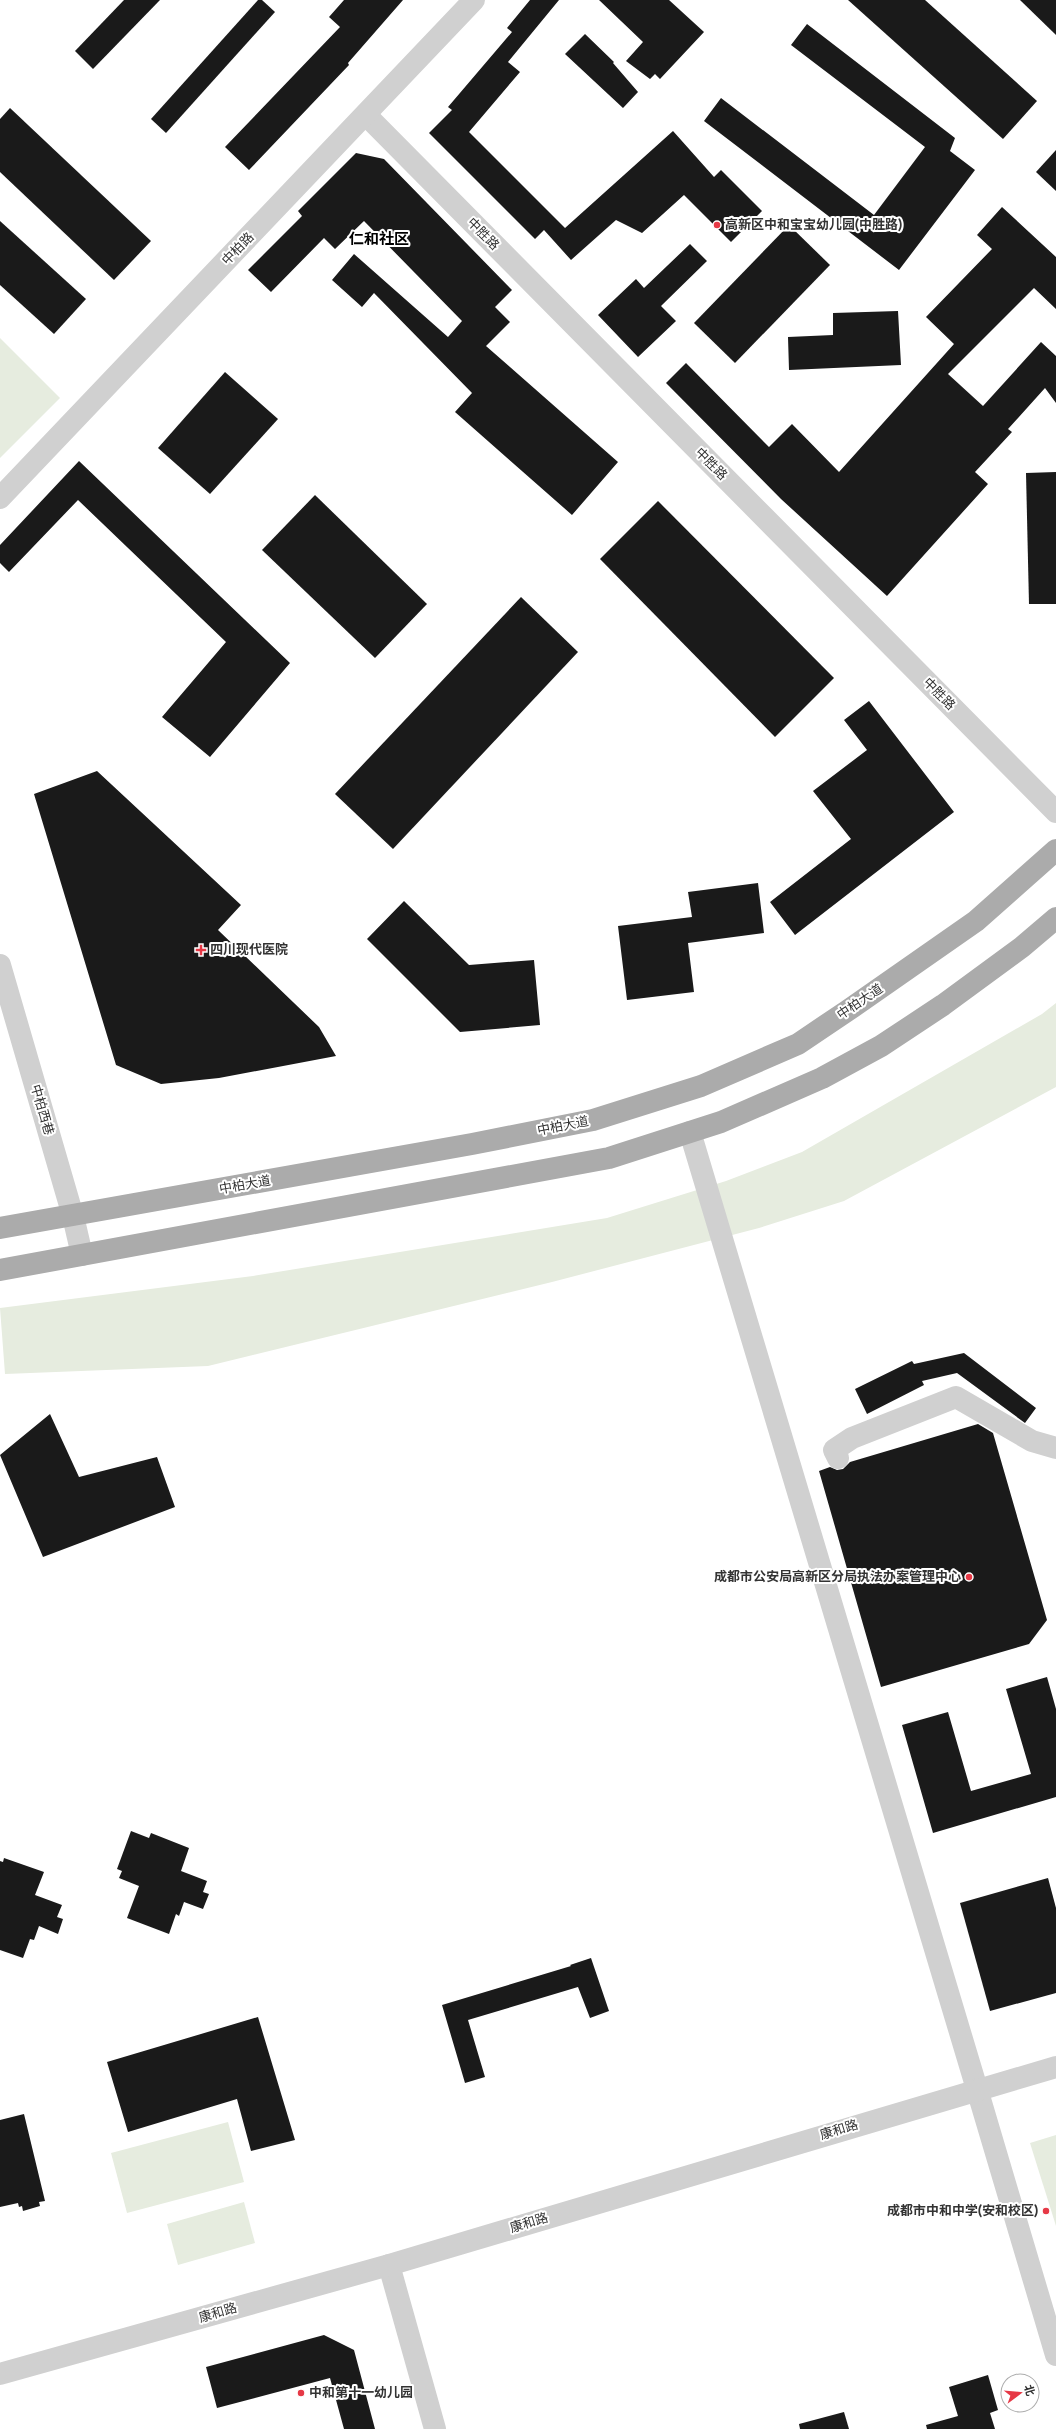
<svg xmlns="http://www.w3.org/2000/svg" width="1056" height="2429" viewBox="0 0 1056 2429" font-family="'Varela Round','Noto Sans SC',sans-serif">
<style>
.green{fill:#e6ecdf}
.building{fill:#1a1a1a}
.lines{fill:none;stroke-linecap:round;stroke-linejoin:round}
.minor{stroke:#d0d0d0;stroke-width:22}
.tertiary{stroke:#d0d0d0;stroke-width:22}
.primary{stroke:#ababab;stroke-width:22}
.poi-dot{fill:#e63946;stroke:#fff;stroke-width:1.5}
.labels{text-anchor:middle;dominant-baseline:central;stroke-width:4;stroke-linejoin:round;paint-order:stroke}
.poi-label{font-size:13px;font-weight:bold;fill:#333;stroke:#fff;text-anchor:start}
.street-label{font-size:13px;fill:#333;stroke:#fff}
.quarter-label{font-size:15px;font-weight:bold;fill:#000;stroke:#fff}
</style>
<rect width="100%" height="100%" fill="#fff"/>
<g class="green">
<polygon points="0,338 60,398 0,458"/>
<polygon points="1056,1003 1056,1087 844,1201 759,1228 552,1282 208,1366 5,1374 0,1308 253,1276 607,1218 726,1181 802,1152 1042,1014"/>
<polygon points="228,2122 244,2182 127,2213 111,2153"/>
<polygon points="1056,2135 1056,2226 1030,2143"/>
<polygon points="244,2202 255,2243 178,2265 167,2224"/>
</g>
<g class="building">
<polygon points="124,0 160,0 93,69 75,51"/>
<polygon points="258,0 262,0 275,12 166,133 151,119"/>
<polygon points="344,0 403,0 348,63 349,65 249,170 225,147 340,27 329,17"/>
<polygon points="530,0 559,0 508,62 520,72 469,132 565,228 673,131 714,177 721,170 762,211 731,242 684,195 642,233 616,220 571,260 544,230 535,239 429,133 452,110 448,107 512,32 507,28"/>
<polygon points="599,0 669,0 704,32 660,79 655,74 650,79 626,61 643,42"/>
<polygon points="848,0 925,0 1037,101 1003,139"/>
<polygon points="1020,0 1056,0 1056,35"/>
<polygon points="807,24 955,138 950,151 975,170 899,270 704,121 721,98 874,215 925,147 791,45"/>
<polygon points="585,34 614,62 613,63 638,92 623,108 565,54"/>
<polygon points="10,108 151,241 114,280 0,172 0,119"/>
<polygon points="1056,150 1056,191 1036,172"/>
<polygon points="356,153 384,159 512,290 495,307 510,322 486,346 618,462 572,515 455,412 472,393 374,293 362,307 332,280 354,254 448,337 462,321 364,221 335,249 324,238 271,292 248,270 302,216 298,211"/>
<polygon points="1002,207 1056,257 1056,309 1034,288 948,374 983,406 1041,342 1056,356 1056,403 1045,388 1008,429 1012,432 975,472 988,484 887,596 781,499 666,383 686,363 769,447 792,424 839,472 954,344 926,317 992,249 977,235"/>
<polygon points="0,221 86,299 54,334 0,285"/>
<polygon points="789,225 830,265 735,363 694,323"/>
<polygon points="690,244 707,261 661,306 676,321 638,357 598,315 636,279 644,288"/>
<polygon points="898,311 901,365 789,370 788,337 833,335 833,313"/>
<polygon points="225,372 278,419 210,494 158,448"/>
<polygon points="79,461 290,663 210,757 162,717 226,642 78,500 9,572 0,563 0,545"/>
<polygon points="1056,472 1056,604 1029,604 1026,473"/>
<polygon points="315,495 427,604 375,658 262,550"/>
<polygon points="658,501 834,678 775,737 600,559"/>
<polygon points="521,597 578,652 393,849 335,794"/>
<polygon points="869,701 954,812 795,935 770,902 851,839 813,791 867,750 844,720"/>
<polygon points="97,771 241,905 218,930 319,1027 336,1056 219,1078 161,1084 116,1065 34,794"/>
<polygon points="758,883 764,933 688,943 694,992 627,1000 618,926 692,917 688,892"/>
<polygon points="404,901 469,965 534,960 540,1025 460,1032 367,939"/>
<polygon points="964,1353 1036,1408 1025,1423 957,1373 922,1381 924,1385 867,1414 855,1389 912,1361 914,1364"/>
<polygon points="50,1414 79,1477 157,1457 175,1507 43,1557 0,1455"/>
<polygon points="978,1424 993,1433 1047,1620 1029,1644 881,1687 819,1471 830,1467 837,1470 843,1469 850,1462"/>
<polygon points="1047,1677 1056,1709 1056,1797 933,1833 902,1725 948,1712 971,1791 1031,1774 1006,1689"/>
<polygon points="131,1831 149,1838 151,1833 189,1848 181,1871 207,1881 203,1892 209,1894 203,1909 184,1902 179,1916 176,1914 169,1934 127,1918 139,1886 119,1878 122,1871 117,1869"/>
<polygon points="4,1858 44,1872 35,1895 62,1905 57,1917 63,1919 58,1934 39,1926 34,1940 30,1939 23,1958 0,1950 0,1861 3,1862"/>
<polygon points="1048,1878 1056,1908 1056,1993 990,2011 960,1903"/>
<polygon points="591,1958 609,2011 590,2018 578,1987 468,2020 485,2077 465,2083 442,2005 571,1966 570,1965"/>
<polygon points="258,2017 295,2140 251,2151 237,2099 128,2132 107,2062"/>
<polygon points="24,2114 45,2201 39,2202 40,2206 23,2211 22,2206 19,2207 18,2203 0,2207 0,2120"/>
<polygon points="324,2335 354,2350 375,2429 344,2429 330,2378 217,2408 206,2367"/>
<polygon points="988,2375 998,2410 990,2413 995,2429 927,2429 926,2425 958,2416 949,2387"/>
<polygon points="844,2412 849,2429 800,2429 799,2424"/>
</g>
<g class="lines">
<g class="minor">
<polyline points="366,115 1056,812"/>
<polyline points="690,1132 977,2089"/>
<polyline points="838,1458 834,1450 852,1438 956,1397 1032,1441 1056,1448"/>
</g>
<g class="tertiary">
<polyline points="0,498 474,0"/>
<polyline points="0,965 73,1216 82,1255"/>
<polyline points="977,2089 1056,2355"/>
<polyline points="389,2265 435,2429"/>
<polyline points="0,2374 389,2265 1056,2067"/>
</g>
<g class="primary">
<polyline points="0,1228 472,1144 593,1120 701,1086 798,1044 847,1011 976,921 1056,850"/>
<polyline points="0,1270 609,1158 721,1122 822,1078 881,1046 943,1005 1022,947 1056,918"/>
</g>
</g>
<g class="poi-dot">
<circle cx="717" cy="225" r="4"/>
<path d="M199 944h4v4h4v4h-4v4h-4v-4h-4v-4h4z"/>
<circle cx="969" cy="1577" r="4"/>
<circle cx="1046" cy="2211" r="4"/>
<circle cx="301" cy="2393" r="4"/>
</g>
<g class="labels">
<g class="poi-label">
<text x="725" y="225">高新区中和宝宝幼儿园(中胜路)</text>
<text x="210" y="950">四川现代医院</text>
<text x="961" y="1577" text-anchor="end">成都市公安局高新区分局执法办案管理中心</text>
<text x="1038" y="2211" text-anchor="end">成都市中和中学(安和校区)</text>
<text x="309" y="2393">中和第十一幼儿园</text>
</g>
<g class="street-label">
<text transform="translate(483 234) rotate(45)">中胜路</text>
<text transform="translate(238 249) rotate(-46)">中柏路</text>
<text transform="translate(711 464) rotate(45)">中胜路</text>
<text transform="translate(939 694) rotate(45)">中胜路</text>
<text transform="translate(860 1002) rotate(-34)">中柏大道</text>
<text transform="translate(42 1110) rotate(74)">中柏西巷</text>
<text transform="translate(563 1126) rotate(-11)">中柏大道</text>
<text transform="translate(245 1185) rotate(-10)">中柏大道</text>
<text transform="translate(839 2130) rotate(-17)">康和路</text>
<text transform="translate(529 2223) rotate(-17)">康和路</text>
<text transform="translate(218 2313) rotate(-16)">康和路</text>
</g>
<g class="quarter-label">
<text x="379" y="239">仁和社区</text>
</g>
</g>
<g transform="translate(1020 2393) rotate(74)"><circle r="19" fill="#ffffff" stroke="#adadad"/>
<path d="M0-3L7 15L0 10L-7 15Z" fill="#e63946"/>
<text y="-6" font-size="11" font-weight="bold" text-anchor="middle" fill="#333333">北</text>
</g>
</svg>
